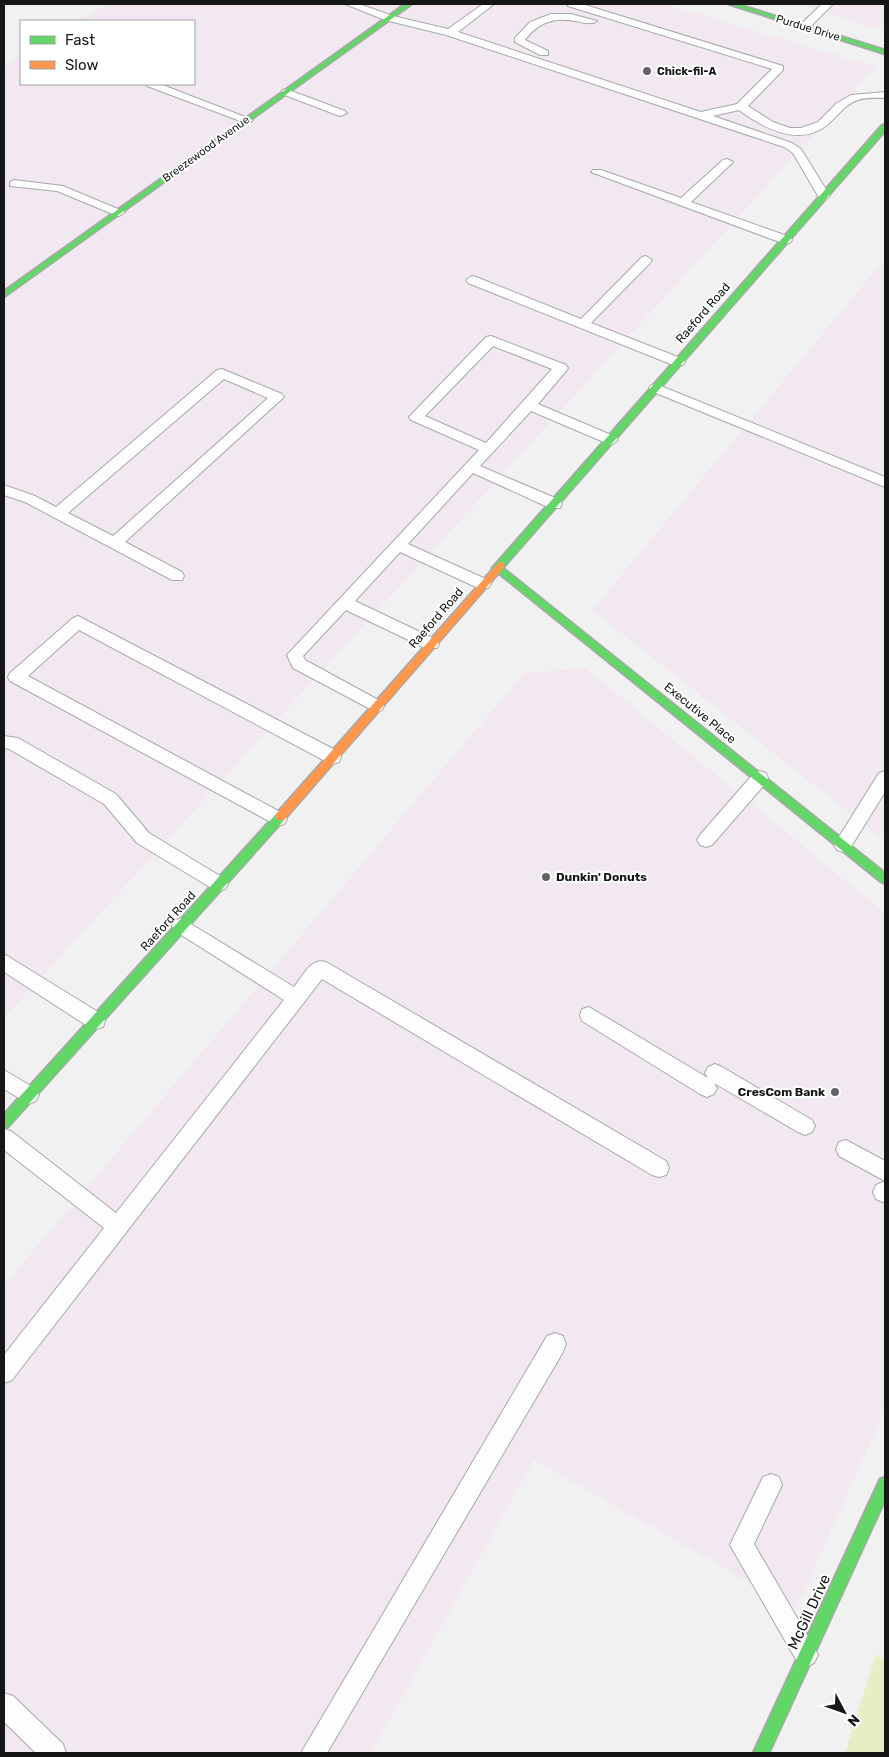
<svg xmlns="http://www.w3.org/2000/svg" width="889" height="1757" viewBox="0 0 889 1757" font-family="Rubik,sans-serif">
<style>
.commercial{fill:#f2e8f2}
.green{fill:#e8eec3}
.lines{fill:none;stroke-linecap:round;stroke-linejoin:round}
.lane-casing{stroke:#a8a8a9;stroke-width:2}
.fast-casing{stroke:#a8a8a9;stroke-width:3}
.slow-casing{stroke:#a8a8a9;stroke-width:3}
.lane{fill:#fdfdfd;fill-rule:evenodd}
.fast{fill:#63d668;fill-rule:evenodd}
.slow{fill:#ff974d;fill-rule:evenodd}
.poi-dot{fill:#636363;stroke:#feffff;stroke-width:2}
.labels{text-anchor:middle;dominant-baseline:central;stroke-width:4;stroke-linejoin:round;paint-order:stroke}
.far-street-label{font-size:11px;fill:#161616;stroke:#feffff}
.far-poi-label{font-size:11px;font-weight:bold;fill:#161616;stroke:#feffff;text-anchor:start}
.street-label{font-size:12px;fill:#161616;stroke:#feffff}
.poi-label{font-size:12px;font-weight:bold;fill:#161616;stroke:#feffff;text-anchor:start}
.near-street-label{font-size:15px;fill:#161616;stroke:#feffff}
</style>
<rect width="100%" height="100%" fill="#f1f1f2"/>
<g class="commercial">
<polygon points="106,4 666,4 876,67 4,1018 4,67 21,56 21,84 194,84 194,21 77,21"/>
<polygon points="796,4 885,4 885,31"/>
<polygon points="885,259 885,841 592,610"/>
<polygon points="585,668 885,913 885,1410 796,1609 534,1460 371,1753 4,1753 4,1285 524,673"/>
</g>
<polygon class="green" points="876,1654 885,1661 885,1753 845,1753"/>
<g class="lines">
<defs>
<g id="lane">
<path d="M345,4H359L393,16L448,29L483,4H494L458,32L701,112L737,104L772,69L568,6L567,4H582L783,66V70L748,106L773,122L790,128H801L818,122L837,103L851,95L885,92V98C877,98 866,97 858,100C845,104 838,116 828,124C801,148 763,128 739,110L713,116L792,143L801,149L830,196L824,200L818,196L793,153L784,147L446,35L385,20Z"/>
<polygon points="822,4 833,4 808,29 800,29 800,25"/>
<path d="M551,14H571L597,21C586,31 554,2 525,40L548,51V55H540L515,42V38L530,22Z"/>
<polygon points="146,84 160,84 253,120 251,122 243,122 147,86"/>
<polygon points="286,89 345,111 347,113 341,116 337,115 282,94 282,90"/>
<polygon points="727,159 733,162 731,164 691,202 790,237 792,240 790,243 782,243 591,172 593,170 601,170 681,198 723,160"/>
<polygon points="14,180 63,186 125,212 119,216 115,215 57,191 10,186 10,182"/>
<polygon points="646,256 652,260 650,263 591,323 683,359 685,362 683,365 673,365 468,283 466,280 472,276 476,277 581,319 642,257"/>
<path d="M491,336L566,365L568,368L566,371L538,404L616,437L618,440L611,445L606,443L531,411L480,466L560,500L562,504L560,508H550L473,473L408,544L488,580L491,584L488,588H478L400,552L355,601L437,640L439,644L437,648H425L346,610L303,656L305,660L382,702L384,706L382,710L376,712L293,668L287,655L479,450L411,420L409,417L486,337ZM493,346L552,369L486,443L425,416Z"/>
<path d="M222,369L282,394L284,397L125,542L182,572L184,576L182,580H172L25,502L4,495V485L35,496L56,507L217,370ZM224,379L268,398L113,536L68,513Z"/>
<polygon points="656,384 885,477 885,487 651,391 649,388 651,385"/>
<polygon points="78,616 339,752 341,757 339,762 333,764 327,762 79,630 28,676 284,814 287,819 284,824 278,826 10,681 8,677 10,673 73,618"/>
<polygon points="4,736 18,738 116,794 149,833 225,879 228,884 225,889 219,891 213,889 137,843 104,804 9,749 4,748"/>
<polygon points="760,771 766,773 768,778 766,783 712,845 706,847 700,845 697,840 700,835 754,773"/>
<polygon points="885,771 885,792 849,850 843,852 837,850 834,845 837,840 879,773"/>
<path d="M181,918L294,987C303,976 311,957 326,962L666,1161L669,1168L666,1175L659,1177L652,1175L322,979L12,1380L4,1383V1355L104,1228L4,1150V1129L11,1131L116,1213L284,1000L175,931L172,926L175,921Z"/>
<polygon points="4,954 103,1015 105,1021 103,1027 96,1029 89,1027 4,972"/>
<polygon points="589,1007 708,1078 705,1073 708,1067 715,1064 722,1067 812,1120 815,1126 812,1132 805,1135 798,1132 714,1083 717,1088 714,1094 707,1097 700,1094 582,1021 580,1015 582,1009"/>
<polygon points="4,1070 36,1089 39,1095 36,1101 29,1104 4,1089"/>
<polygon points="846,1140 885,1161 885,1181 839,1156 836,1149 839,1142"/>
<polygon points="883,1182 885,1183 885,1203 876,1199 873,1192 876,1185"/>
<polygon points="555,1333 563,1336 566,1344 563,1352 327,1753 301,1753 547,1336"/>
<polygon points="771,1474 779,1477 782,1485 754,1544 814,1647 818,1655 814,1663 806,1667 798,1663 730,1545 763,1477"/>
<polygon points="4,1693 13,1696 63,1744 66,1753 36,1753 4,1722"/>
</g>
<g id="fast">
<polygon points="405,4 412,4 4,297 4,291"/>
<polygon points="728,4 737,4 885,50 885,54"/>
<polygon points="882,125 885,125 885,131 503,568 885,873 885,884 881,882 492,568"/>
<polygon points="280,813 284,814 285,817 284,820 8,1127 4,1129 4,1114 276,814"/>
<polygon points="885,1477 885,1500 769,1753 753,1753 880,1479"/>
</g>
<polygon id="slow" points="501,562 504,563 504,567 284,820 276,820 275,817 276,814 498,563"/>
</defs>
<use href="#lane" class="lane-casing"/>
<use href="#fast" class="fast-casing"/>
<use href="#slow" class="slow-casing"/>
<use href="#lane" class="lane"/>
<use href="#fast" class="fast"/>
<use href="#slow" class="slow"/>
</g>
<g class="poi-dot">
<circle cx="647" cy="71" r="5"/>
<circle cx="546" cy="877" r="5"/>
<circle cx="835" cy="1092" r="5"/>
</g>
<g class="labels">
<g class="far-street-label">
<text transform="translate(808 28) rotate(17)">Purdue Drive</text>
<text transform="translate(206 149) rotate(-36)">Breezewood Avenue</text>
</g>
<g class="far-poi-label">
<text x="657" y="71">Chick-fil-A</text>
</g>
<g class="street-label">
<text transform="translate(703 313) rotate(-49)">Raeford Road</text>
<text transform="translate(436 618) rotate(-49)">Raeford Road</text>
<text transform="translate(700 713) rotate(39)">Executive Place</text>
<text transform="translate(168 921) rotate(-48)">Raeford Road</text>
</g>
<g class="poi-label">
<text x="556" y="877">Dunkin' Donuts</text>
<text x="825" y="1092" text-anchor="end">CresCom Bank</text>
</g>
<g class="near-street-label">
<text transform="translate(809 1612) rotate(-65)">McGill Drive</text>
</g>
</g>
<rect width="889" height="1757" fill="none" stroke="#161616" stroke-width="10"/>
<rect x="20" y="20" width="175" height="65" fill="#feffff" stroke="#a1a2a2"/>
<rect x="30" y="36" width="25" height="8" fill="#63d668" stroke="#a1a2a2"/>
<text x="65" y="45" font-size="15" fill="#161616">Fast</text>
<rect x="30" y="61" width="25" height="8" fill="#ff974d" stroke="#a1a2a2"/>
<text x="65" y="70" font-size="15" fill="#161616">Slow</text>
<g transform="translate(844 1712) rotate(131)" stroke="#feffff" stroke-width="4" paint-order="stroke">
<path d="M0-4L9 19L0 12L-9 19Z" fill="#161616"/>
<text y="-8" font-size="14" font-weight="bold" text-anchor="middle" fill="#161616">N</text>
</g>
</svg>
